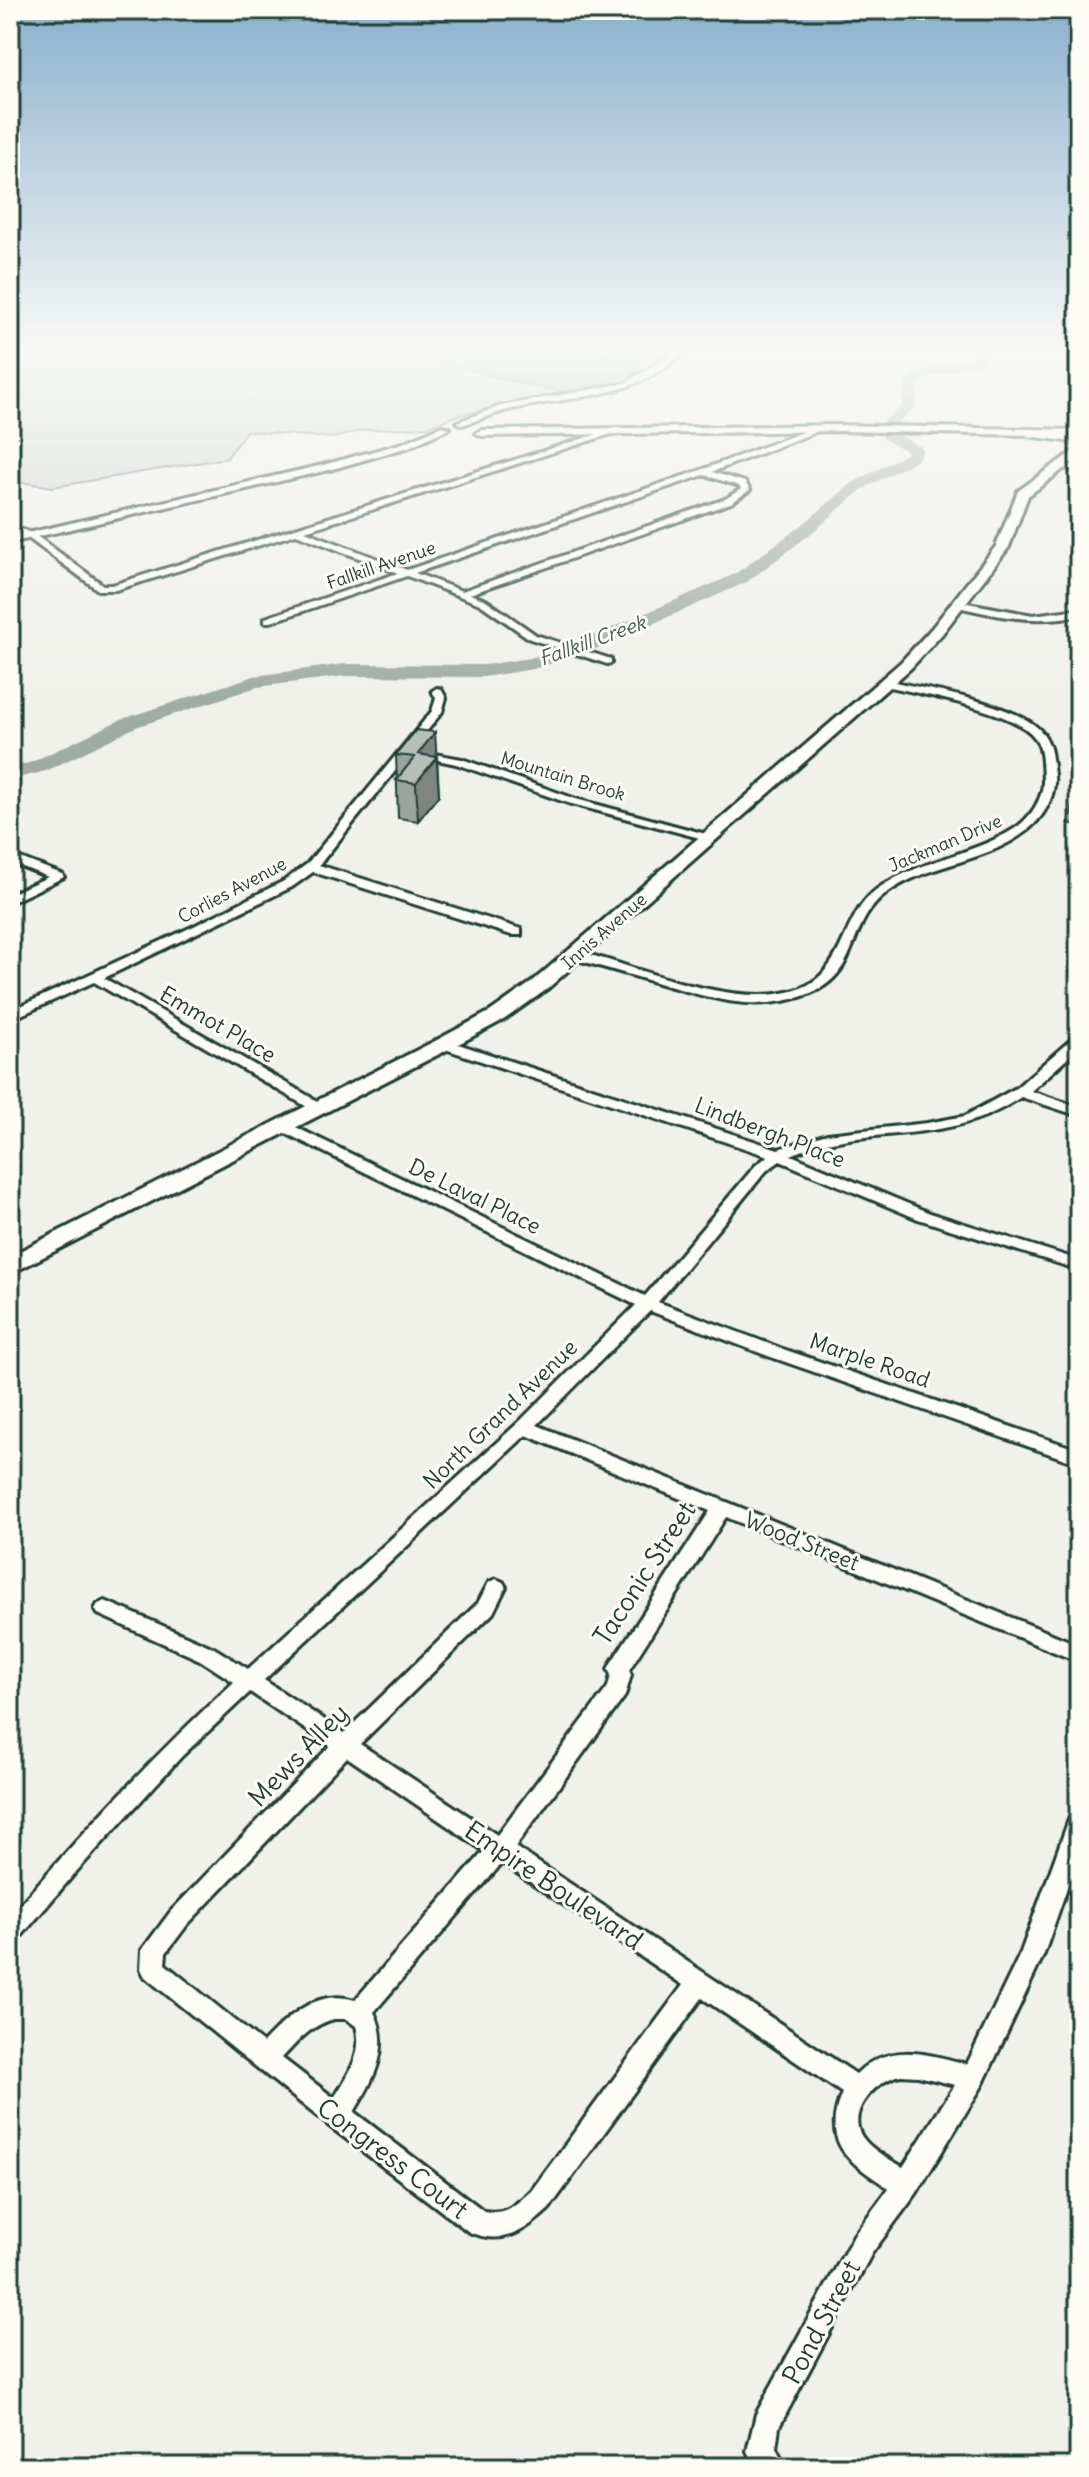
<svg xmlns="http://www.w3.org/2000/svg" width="1089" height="2477" viewBox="0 0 1089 2477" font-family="Delius,sans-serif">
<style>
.green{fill:#cdd3cd;stroke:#768880;stroke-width:2}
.water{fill:#9faca4;stroke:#6c8077;stroke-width:2}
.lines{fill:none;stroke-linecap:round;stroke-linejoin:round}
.river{fill:#9faca4;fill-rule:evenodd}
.minor-casing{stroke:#1f3d34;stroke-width:6}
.tertiary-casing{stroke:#1f3d34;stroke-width:6}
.secondary-casing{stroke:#1f3d34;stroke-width:6}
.minor{fill:#fdfcf7;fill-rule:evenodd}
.tertiary{fill:#fdfcf7;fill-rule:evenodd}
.secondary{fill:#fdfcf7;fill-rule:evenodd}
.wall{fill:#9da49e;stroke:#1f3d34;stroke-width:2}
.shaded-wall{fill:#7f8681;stroke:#1f3d34;stroke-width:2}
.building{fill:#b6bfb8;stroke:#1f3d34;stroke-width:2}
.labels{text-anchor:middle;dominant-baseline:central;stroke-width:6;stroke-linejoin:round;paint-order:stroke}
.far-street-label{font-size:18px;fill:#1f3d34;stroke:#fdfcf7}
.far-water-label{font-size:20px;font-style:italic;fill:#455e56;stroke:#fdfcf7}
.street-label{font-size:22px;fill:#1f3d34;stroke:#fdfcf7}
.near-street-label{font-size:26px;fill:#1f3d34;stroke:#fdfcf7}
</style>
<rect width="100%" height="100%" fill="#f0f1eb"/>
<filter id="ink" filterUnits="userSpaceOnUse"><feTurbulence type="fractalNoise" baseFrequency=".0125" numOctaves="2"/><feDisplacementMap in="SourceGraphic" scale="16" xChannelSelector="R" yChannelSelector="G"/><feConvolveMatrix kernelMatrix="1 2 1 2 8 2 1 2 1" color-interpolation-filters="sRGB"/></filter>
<g filter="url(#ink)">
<polygon class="green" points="10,352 663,352 635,381 578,396 557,393 452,417 428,427 364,430 333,438 246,431 227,458 53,487 10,481"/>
<path class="water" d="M418,352H628L641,364C609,425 478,368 429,358Z"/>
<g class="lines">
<polygon class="river" points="977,352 989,352 985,363 932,376 919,383 916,407 892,427 895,433 921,447 923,450 917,460 861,490 813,532 747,582 589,652 533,669 484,677 345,676 257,687 136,727 46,771 10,780 10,768 32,762 122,719 254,676 345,664 484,665 530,658 575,644 735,574 801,526 851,484 906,454 908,452 884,439 877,426 902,406 906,381 922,370 974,357"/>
<defs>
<g id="minor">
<path d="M819,426L826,428L712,472L745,482L750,490L731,503L470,594L486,600L536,635L611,659V663L607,664L530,639L480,604L407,576L271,622H265V618L398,573L296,534L116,590H98L28,538L10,531V525L34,534L103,585H112L617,428L624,430L305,531L407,570L701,470ZM704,475L739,486L741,489L725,499L462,591L415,573Z"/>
<polygon points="1058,463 1079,467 1079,471 1055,467"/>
<path d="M957,601L1033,615L1079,609V615C1036,625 996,616 954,606L952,604Z"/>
<path d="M885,680C924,689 1013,702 1040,730C1052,742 1052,759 1054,775C1056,797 1043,819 1025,832C985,863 928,863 887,893C839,929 868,986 783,1001C741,1009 705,996 665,985C634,976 602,967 571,958V952L576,951C639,967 725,1006 788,992C849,979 837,916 880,887C921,860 972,855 1014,829C1030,819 1044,798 1043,779C1042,765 1043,749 1035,738C1016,710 915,693 881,685L880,683Z"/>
<polygon points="437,688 441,689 446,698 442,712 412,750 462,759 576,799 717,837 711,841 568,803 456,764 409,754 319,865 521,929 521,935 511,935 313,872 292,887 104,978 324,1105 326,1108 324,1111 314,1111 94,982 10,1020 10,1011 194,926 284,881 307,864 432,711 436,698 432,691"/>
<polygon points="10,854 62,874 64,877 10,903 10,894 48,877 10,862"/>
<path d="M1079,1036V1048L1031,1091L1079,1107V1116L1021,1097C943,1150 870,1121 791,1155L930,1213L1079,1260V1270L918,1219L780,1161L766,1171L658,1302L780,1348L1079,1450V1464L768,1356L650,1311L537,1425L1079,1645V1662L726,1517L629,1670L631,1675L625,1696L515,1847L856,2074C889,2041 927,2054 967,2064L1021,1952L1068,1822L1071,1815L1079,1812V1853L1044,1954L982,2086L916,2194L872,2253L779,2427L776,2448L786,2467H755L747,2451L756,2414L854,2235L889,2188C850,2163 820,2143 842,2093L702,1998L549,2209C524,2232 503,2246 469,2232L328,2125L145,1977L141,1969L142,1950L171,1911L330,1746L250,1692L182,1756L75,1873L18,1940L10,1944V1916C81,1834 154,1755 234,1682L200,1660L98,1614L95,1609L98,1604L105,1601L112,1604L214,1648L248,1669L518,1423L636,1305L279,1130L277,1127L279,1124H289L645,1296L756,1165L768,1156L439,1047L437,1044L439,1041H449L778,1149L827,1134L927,1123L965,1116L1016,1088L1074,1037ZM526,1435L710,1511L611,1663L608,1669L611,1675L608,1687L497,1835L360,1744L493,1613L506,1587L503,1582L496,1579L489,1582L478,1603L344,1733L264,1680ZM347,1757L484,1851L355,2000C316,1988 287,2018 263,2043L165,1964L166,1953L187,1925ZM502,1863L683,1985L531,2191C515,2205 506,2215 484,2211L354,2112C373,2081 392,2048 374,2012ZM334,2019H346L356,2026C364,2053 348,2076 334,2098L282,2058C298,2041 311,2025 334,2019ZM901,2075L918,2076L955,2085L903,2167C889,2159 865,2147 859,2131C850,2106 879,2079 901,2075Z"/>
</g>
<g id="tertiary">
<path d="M675,352H684C635,401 567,395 504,411C490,415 476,421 462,425L457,422L501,406L626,383Z"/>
<polygon points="838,425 1079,430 1079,436 838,431 481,436 476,433 481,430"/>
<polygon points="442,426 450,428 409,447 329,470 10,543 10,537 323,465 403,443"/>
</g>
<g id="secondary">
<polygon points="1031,431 1073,436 1079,438 1079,447 1066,441 1027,436 1025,434"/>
<polygon points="1079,447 1079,457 1028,496 1009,547 942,634 911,668 546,990 505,1019 451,1048 10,1274 10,1256 437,1040 491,1011 532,982 901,662 932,628 996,546 1018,491"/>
</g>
</defs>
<use href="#minor" class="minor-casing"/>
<use href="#tertiary" class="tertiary-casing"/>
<use href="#secondary" class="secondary-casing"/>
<use href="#minor" class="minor"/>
<use href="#tertiary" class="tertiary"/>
<use href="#secondary" class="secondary"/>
</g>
<g class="wall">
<polygon points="1079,728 1079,783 1078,783 1077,739"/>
<polygon points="396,755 437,757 439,795 418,821 398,818"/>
<polygon points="1079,797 1079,826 1069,823 1073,801"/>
</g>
<polygon class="shaded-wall" points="435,732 439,795 418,821 416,783 418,754"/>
<polygon class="building" points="416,730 435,732 418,754 437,757 416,783 396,780 415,757 396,755"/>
</g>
<linearGradient id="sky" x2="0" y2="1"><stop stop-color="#8bb1cd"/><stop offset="0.5" stop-color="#f8f9f6"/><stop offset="1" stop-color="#f8f9f6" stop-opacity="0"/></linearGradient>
<rect width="1089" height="699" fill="url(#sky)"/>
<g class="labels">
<g class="far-street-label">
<text transform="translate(381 565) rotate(-19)">Fallkill Avenue</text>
<text transform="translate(563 776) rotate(17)">Mountain Brook</text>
<text transform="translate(945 843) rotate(-23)">Jackman Drive</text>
<text transform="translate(232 890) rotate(-28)">Corlies Avenue</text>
<text transform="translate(604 931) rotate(-41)">Innis Avenue</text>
</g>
<g class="far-water-label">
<text transform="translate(592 640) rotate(-20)">Fallkill Creek</text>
</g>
<g class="street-label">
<text transform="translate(218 1024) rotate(30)">Emmot Place</text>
<text transform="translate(770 1132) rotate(21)">Lindbergh Place</text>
<text transform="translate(475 1196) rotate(26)">De Laval Place</text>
<text transform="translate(870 1360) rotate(19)">Marple Road</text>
<text transform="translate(500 1414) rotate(-44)">North Grand Avenue</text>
<text transform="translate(802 1541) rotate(22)">Wood Street</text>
</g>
<g class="near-street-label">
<text transform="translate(644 1573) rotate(-57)">Taconic Street</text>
<text transform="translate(298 1755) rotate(-46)">Mews Alley</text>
<text transform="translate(554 1885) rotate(34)">Empire Boulevard</text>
<text transform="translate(393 2158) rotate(37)">Congress Court</text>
<text transform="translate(821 2322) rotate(-62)">Pond Street</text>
</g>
</g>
<rect width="1089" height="2477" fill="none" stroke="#fdfcf7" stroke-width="40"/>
<rect x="20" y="20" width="1049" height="2437" fill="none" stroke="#1f3d34" stroke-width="3" filter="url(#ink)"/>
</svg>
